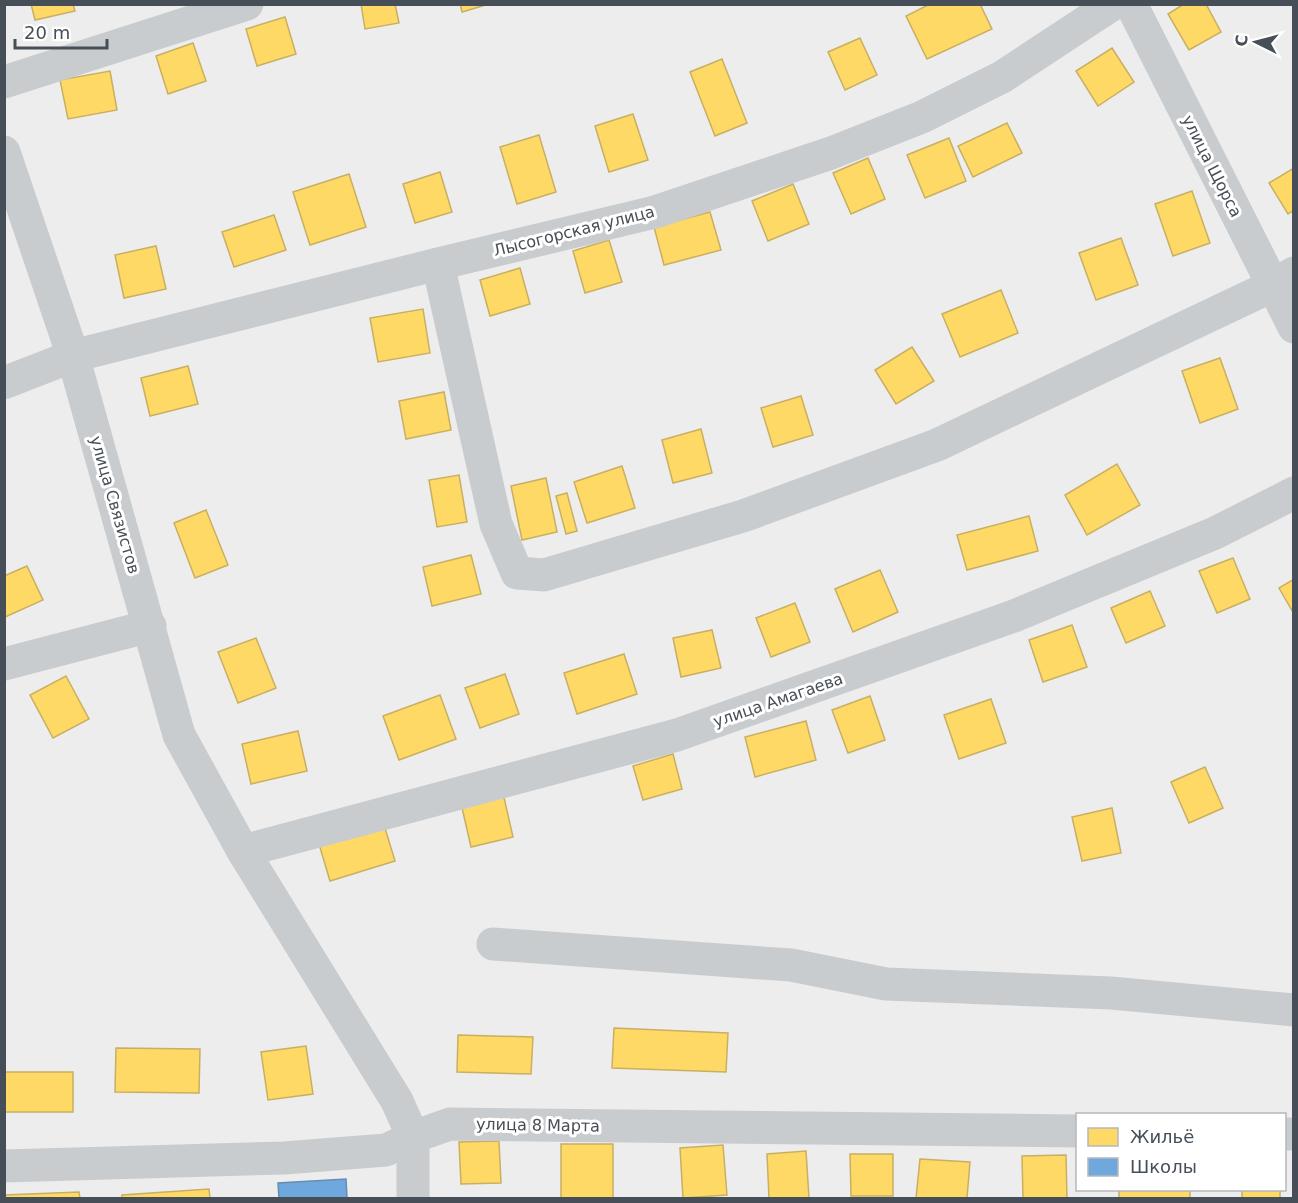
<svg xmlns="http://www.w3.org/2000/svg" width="1298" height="1203" viewBox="0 0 1298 1203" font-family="'DejaVu Sans',sans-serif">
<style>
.homes{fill:#ffd966;stroke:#c8af62;stroke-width:1.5}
.schools{fill:#6fa8dc;stroke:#638db4;stroke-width:1.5}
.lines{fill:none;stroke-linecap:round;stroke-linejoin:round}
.minor{stroke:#c9ccce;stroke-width:33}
.labels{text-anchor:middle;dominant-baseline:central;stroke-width:6;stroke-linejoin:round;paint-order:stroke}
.street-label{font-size:16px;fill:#464e58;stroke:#fff}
</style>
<rect width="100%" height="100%" fill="#eeeded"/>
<g class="homes">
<polygon points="31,4 73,4 75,11 35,20"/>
<polygon points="361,4 395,4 399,23 365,29"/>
<polygon points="460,4 489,4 462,12"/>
<polygon points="930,4 980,4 992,29 927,59 906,16"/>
<polygon points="1184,4 1206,4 1221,32 1189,50 1168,14"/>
<polygon points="285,17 296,54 257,66 246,29"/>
<polygon points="860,38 877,75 845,90 828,52"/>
<polygon points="193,43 206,81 168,94 156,56"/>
<polygon points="1112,48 1134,82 1098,106 1076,71"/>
<polygon points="722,59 747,123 715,136 690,72"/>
<polygon points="110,71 117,110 68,119 60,80"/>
<polygon points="633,114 648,160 609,172 595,126"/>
<polygon points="1007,123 1022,153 973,177 958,146"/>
<polygon points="539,135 556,192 517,204 500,147"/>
<polygon points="949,138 966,181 925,198 907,155"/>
<polygon points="868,158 885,199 851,214 833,173"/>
<polygon points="1294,168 1294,210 1288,214 1269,183"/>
<polygon points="440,172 452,212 415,223 403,184"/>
<polygon points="349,174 366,227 310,245 293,192"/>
<polygon points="793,184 809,224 768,241 752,201"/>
<polygon points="1192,191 1210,243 1173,256 1155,204"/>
<polygon points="710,212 721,250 664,265 654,227"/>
<polygon points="274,215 286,250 234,267 222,232"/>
<polygon points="1121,238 1138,285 1096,300 1079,253"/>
<polygon points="609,240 622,282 585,293 573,251"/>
<polygon points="156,246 166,289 124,298 115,255"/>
<polygon points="520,268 530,304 490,316 480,280"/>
<polygon points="1001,290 1018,333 960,357 942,314"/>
<polygon points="423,309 430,353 378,362 370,318"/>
<polygon points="912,347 934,381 896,404 875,370"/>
<polygon points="1220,358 1238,409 1200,423 1182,371"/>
<polygon points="188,366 198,404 150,416 141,378"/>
<polygon points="444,392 451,430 406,439 399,401"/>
<polygon points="801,396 813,435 773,447 761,408"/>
<polygon points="701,429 712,473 673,483 662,440"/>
<polygon points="1117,464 1140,505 1087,535 1065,495"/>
<polygon points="622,466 635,508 587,523 574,482"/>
<polygon points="459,475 467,522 437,527 429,480"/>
<polygon points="546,478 557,532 522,540 511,486"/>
<polygon points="567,493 577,531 566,534 556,496"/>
<polygon points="206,510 228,565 195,578 174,523"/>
<polygon points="1029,516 1038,551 967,570 957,535"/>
<polygon points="471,555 481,594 432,606 423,567"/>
<polygon points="1233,558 1250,599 1217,613 1199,571"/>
<polygon points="27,566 43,600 5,617 4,576"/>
<polygon points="880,570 898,612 853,632 835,589"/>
<polygon points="1294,579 1294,614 1279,588"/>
<polygon points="1150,591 1165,626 1126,643 1111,608"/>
<polygon points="795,603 810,642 771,657 756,618"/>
<polygon points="1072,625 1087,667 1043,682 1029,640"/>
<polygon points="712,630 721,668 681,677 673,638"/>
<polygon points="256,638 276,688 238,703 218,652"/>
<polygon points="624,654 637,694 577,714 564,673"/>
<polygon points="505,674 519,714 480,728 465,688"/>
<polygon points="66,676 89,719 53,738 30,695"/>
<polygon points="440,695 456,739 399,760 383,716"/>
<polygon points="870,696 885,740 848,753 832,710"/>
<polygon points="991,699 1006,743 959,759 944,715"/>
<polygon points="806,721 816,760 755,777 745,737"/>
<polygon points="298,731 307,771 251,784 242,744"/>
<polygon points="673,754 682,789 643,800 633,766"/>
<polygon points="1205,767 1223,808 1189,823 1171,782"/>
<polygon points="502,789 513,837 471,847 460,799"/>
<polygon points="1112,808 1121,853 1082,861 1072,817"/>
<polygon points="381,815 395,861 330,881 316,834"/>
<polygon points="614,1028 728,1033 726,1072 612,1068"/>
<polygon points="458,1035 533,1037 531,1074 457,1072"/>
<polygon points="306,1046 313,1094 268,1100 261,1052"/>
<polygon points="116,1048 200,1049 199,1093 115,1092"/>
<rect x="4" y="1072" width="69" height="40"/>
<polygon points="499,1141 501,1183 461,1184 459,1142"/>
<rect x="561" y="1144" width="52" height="54"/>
<polygon points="723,1145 727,1195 683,1198 680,1148"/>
<polygon points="806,1151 809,1198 769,1198 767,1154"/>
<polygon points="850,1154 893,1154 893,1196 851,1196"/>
<polygon points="1066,1155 1067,1198 1023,1198 1022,1156"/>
<polygon points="920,1159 970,1162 967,1198 916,1198"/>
<polygon points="209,1189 210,1198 122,1198 122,1195"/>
<rect x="1119" y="1190" width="71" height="8"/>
<rect x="1242" y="1190" width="38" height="8"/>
<polygon points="79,1192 80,1198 4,1198 4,1195"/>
</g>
<polygon class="schools" points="346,1179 347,1198 279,1198 278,1183"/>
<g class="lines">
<g class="minor">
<polyline points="1131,4 1294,327"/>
<polyline points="4,82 247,4"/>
<polyline points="4,152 73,356 179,735 243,851 397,1101 413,1137 413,1198"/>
<polyline points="438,264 496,524 517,573 544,575 743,516 937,445 1272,286 1294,273"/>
<polyline points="4,383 73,356 438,264 655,212 831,153 922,117 1002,77 1113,4"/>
<polyline points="4,664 150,626"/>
<polyline points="243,851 677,735 1014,616 1215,533 1294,493"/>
<polyline points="493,944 791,965 886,984 1111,993 1294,1010"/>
<polyline points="1284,1134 1294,1134"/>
<polyline points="4,1166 284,1158 386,1150 413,1137 450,1124 1078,1131"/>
</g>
</g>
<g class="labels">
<g class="street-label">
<text transform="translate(1212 166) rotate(63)">улица Щорса</text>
<text transform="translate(574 231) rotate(-14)">Лысогорская улица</text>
<text transform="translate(115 505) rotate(74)">улица Связистов</text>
<text transform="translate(778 700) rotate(-19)">улица Амагаева</text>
<text transform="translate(538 1125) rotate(1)">улица 8 Марта</text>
</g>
</g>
<rect width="1298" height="1203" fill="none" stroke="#464e58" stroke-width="12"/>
<rect x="1076" y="1113" width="210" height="78" fill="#ffffff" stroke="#b5b8bc" stroke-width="1.5"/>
<rect x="1088" y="1128" width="30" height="18" fill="#ffd966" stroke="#b5b8bc" stroke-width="1.5"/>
<text x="1130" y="1143" font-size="18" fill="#464e58">Жильё</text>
<rect x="1088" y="1158" width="30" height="18" fill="#6fa8dc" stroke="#b5b8bc" stroke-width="1.5"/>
<text x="1130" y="1173" font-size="18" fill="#464e58">Школы</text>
<g transform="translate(1256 42) rotate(276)" stroke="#ffffff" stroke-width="4.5" paint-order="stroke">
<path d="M0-4.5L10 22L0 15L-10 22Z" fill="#464e58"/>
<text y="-9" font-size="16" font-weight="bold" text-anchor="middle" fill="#464e58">С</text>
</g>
<path d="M15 39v9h92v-9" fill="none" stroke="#464e58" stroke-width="3"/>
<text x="24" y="39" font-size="18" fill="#464e58" stroke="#ffffff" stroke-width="4.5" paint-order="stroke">20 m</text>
</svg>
